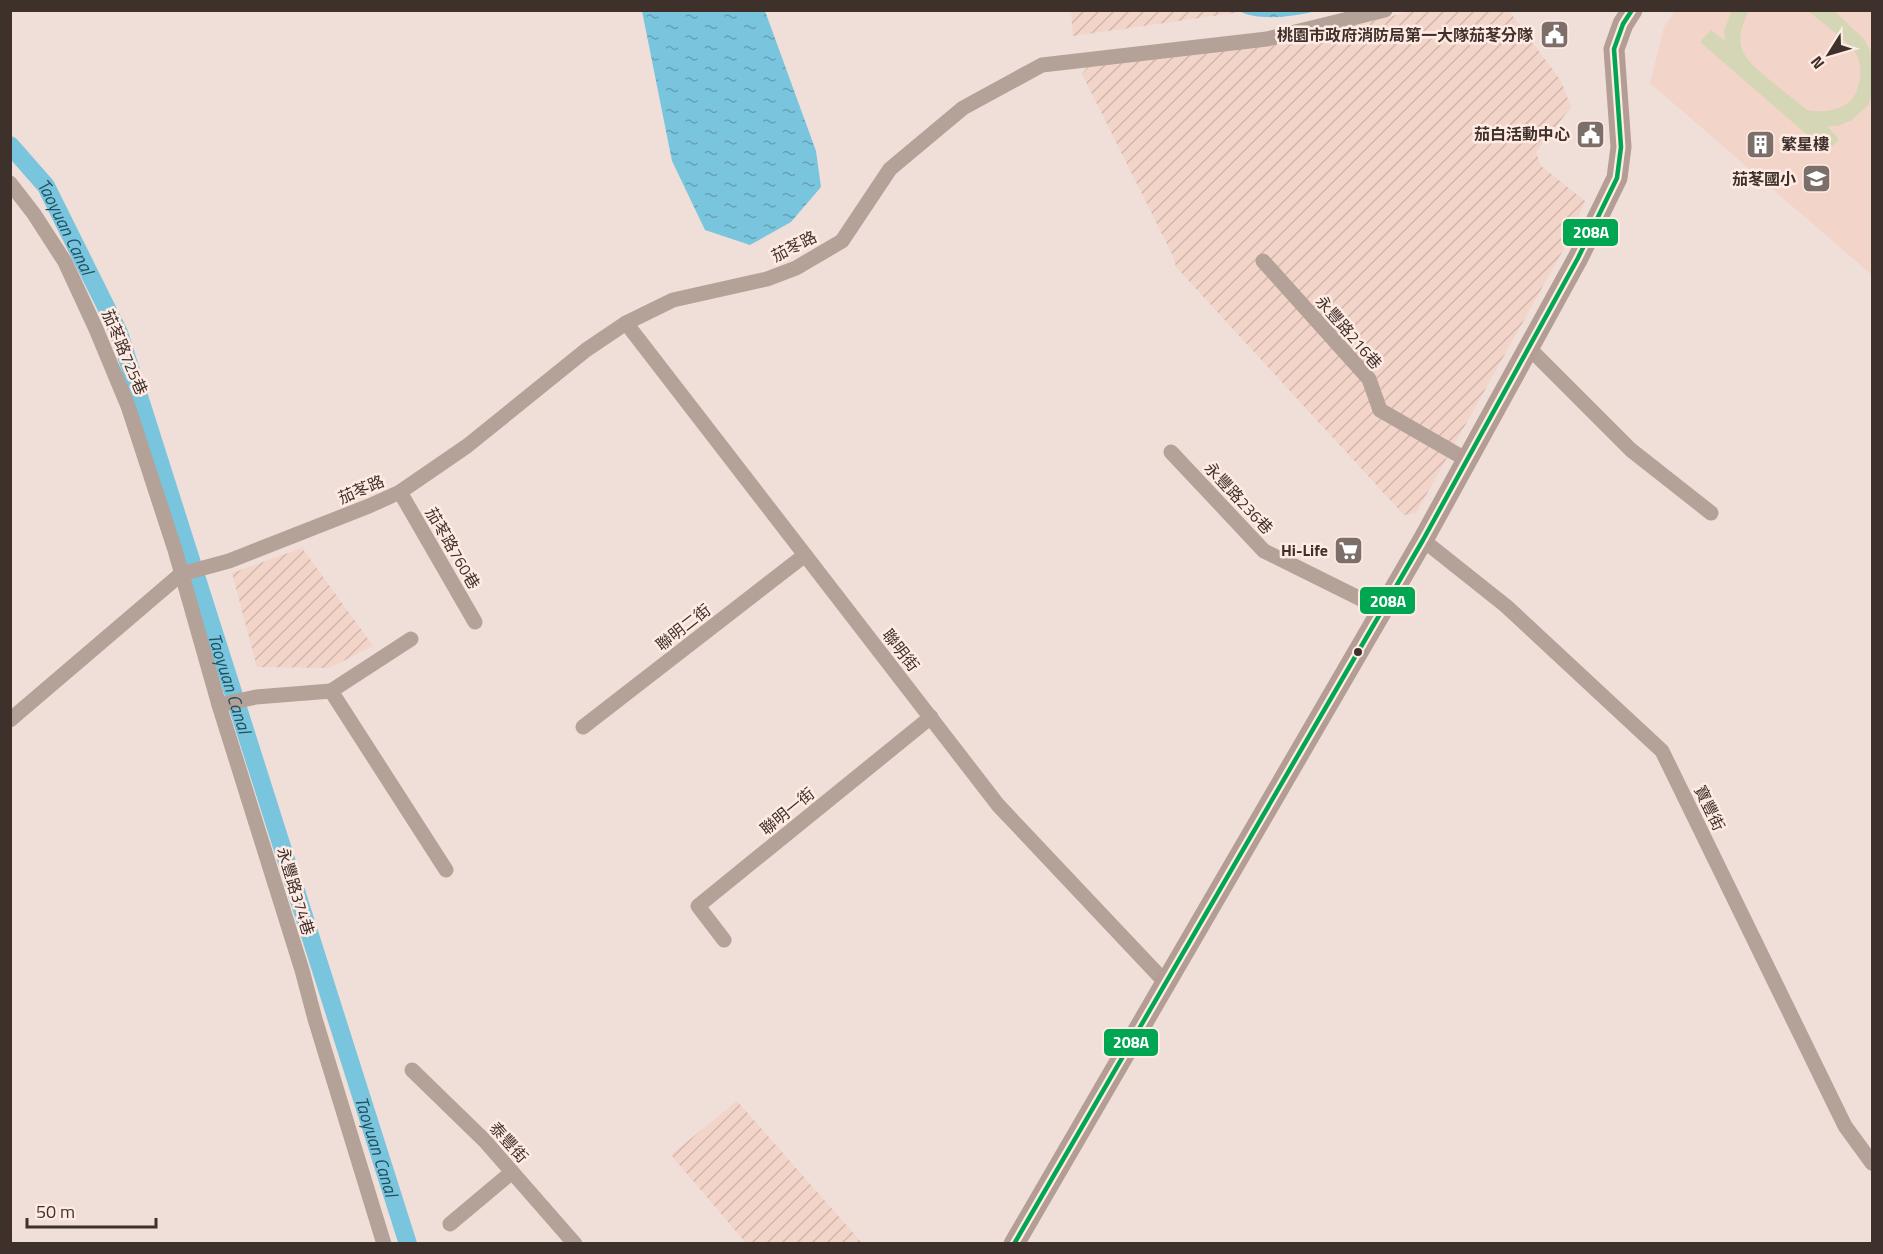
<svg xmlns="http://www.w3.org/2000/svg" width="1883" height="1254" viewBox="0 0 1883 1254" font-family="'Titillium Web','Noto Sans TC',sans-serif">
<style>
.industrial{fill:url(#industrial-furrows)}
.built{fill:#f2d4c9}
.garden{fill:#d4d6b6}
.water{fill:url(#water-ripples)}
.lines{fill:none;stroke-linecap:round;stroke-linejoin:round}
.canal{stroke:#79c5de;stroke-width:18}
.street{stroke:#b4a197;stroke-width:15}
.secondary{stroke:#b49d94;stroke-width:21}
.bus-1-casing{stroke:#ffebe3;stroke-width:9}
.bus-1{stroke:#00a651;stroke-width:4.5}
.bus-dot{fill:#3e312c;stroke:#ffebe3;stroke-width:2}
.labels{text-anchor:middle;dominant-baseline:central;stroke-width:5;stroke-linejoin:round;paint-order:stroke}
.poi-label{font-size:16px;font-weight:bold;fill:#3e312c;stroke:#ffebe3;text-anchor:end}
.street-label{font-size:16px;fill:#3e312c;stroke:#ffebe3}
.water-label{font-size:18px;font-style:italic;fill:#205060;stroke:#ffebe3}
.line-badge{stroke:#ffebe3;stroke-width:2}
.badge-label{font-size:16px;text-anchor:middle;font-weight:bold;fill:#fff}
</style>
<defs>
<pattern id="industrial-furrows" width="10" height="10" patternUnits="userSpaceOnUse" patternTransform="scale(1.5)"><rect width="10" height="10" fill="#f2d4c9"/><path d="M-1 1l2-2M0 10L10 0M9 11l2-2" fill="none" stroke="#d1b6ad"/></pattern>
<pattern id="water-ripples" width="26" height="14" patternUnits="userSpaceOnUse" patternTransform="scale(1.5)"><rect width="26" height="14" fill="#79c5de"/><path d="M2 4q2-2 4 0t4 0M15 11q2-2 4 0t4 0" fill="none" stroke="#65a1b4"/></pattern>
</defs>
<rect width="100%" height="100%" fill="#f0ded8"/>
<g class="industrial">
<polygon points="1239,11 1241,12 1073,36 1071,11"/>
<polygon points="1411,11 1509,11 1561,81 1571,107 1536,152 1541,166 1585,201 1571,236 1416,513 1404,515 1176,267 1173,256 1082,74 1089,65 1369,22"/>
<polygon points="302,548 373,646 329,668 257,667 232,573"/>
<polygon points="737,1101 862,1243 746,1243 671,1155"/>
</g>
<polygon class="built" points="1675,11 1872,11 1872,275 1650,83 1664,27"/>
<path class="garden" d="M1732,10L1749,11C1730,46 1744,59 1771,81C1783,91 1795,100 1807,110C1821,113 1836,111 1848,103C1861,93 1865,64 1854,51C1843,37 1822,23 1808,11H1834L1864,39L1872,54V96L1868,105L1852,120L1838,126H1827L1839,139L1827,152L1700,42L1711,30L1725,41L1724,31Z"/>
<g class="water">
<polygon points="642,11 765,11 816,151 821,187 791,222 750,245 705,230 672,161"/>
<path d="M1239,11H1317C1294,16 1260,22 1239,11Z"/>
</g>
<g class="lines">
<path class="canal" id="s1" d="M10,145L46,186L119,333L408,1244"/>
<g class="street">
<polyline points="10,183 34,214 65,262 96,329 128,406 175,550 219,705 302,970 315,1019 384,1244"/>
<polyline points="1263,261 1369,379 1380,410 1467,460"/>
<polyline points="626,323 998,805 1166,983"/>
<polyline points="1529,348 1631,450 1711,513"/>
<polyline points="1171,452 1264,551 1383,610"/>
<polyline points="400,492 475,622"/>
<polyline points="1423,540 1506,606 1662,751 1845,1126 1872,1163"/>
<polyline points="331,691 411,639"/>
<polyline points="219,705 256,697 331,691 446,870"/>
<polyline points="10,720 181,574 229,561 369,506 400,492 467,446 586,350 626,323 673,300 767,279 796,268 842,241 890,169 963,108 1042,65 1267,39 1385,10"/>
<polyline points="583,727 805,555"/>
<polyline points="724,940 698,906 931,717"/>
<polyline points="412,1070 485,1141 575,1244"/>
<polyline points="450,1224 512,1172"/>
</g>
<polyline class="secondary" points="1014,1244 1423,540 1578,258 1617,178 1621,147 1614,49 1623,24 1632,10"/>
<defs>
<polyline id="bus-1" points="1014,1244 1423,540 1578,258 1617,178 1621,147 1614,49 1623,24 1632,10"/>
</defs>
<use href="#bus-1" class="bus-1-casing"/>
<use href="#bus-1" class="bus-1"/>
</g>
<defs>
<symbol id="civic-square" viewBox="-11 -11 22 22"><rect x="-9" y="-9" width="18" height="18" rx="4" fill="#7c6e68" stroke="#ffebe3"/><path d="M-.6-6.5H3V-4.5H.6V-3L4-1V1h2V6H-6V1h2V-1L-.6-3ZM-1.2 2.5V6h2.4V2.5Z" fill="#fff"/></symbol>
<symbol id="building-square" viewBox="-11 -11 22 22"><rect x="-9" y="-9" width="18" height="18" rx="4" fill="#7c6e68" stroke="#ffebe3"/><path d="M-4-6H4V6H1V3H-1V6H-4ZM-2.5-4.3h1.7v1.8h-1.7ZM.8-4.3h1.7v1.8H.8ZM-2.5-1h1.7V.8h-1.7ZM.8-1h1.7V.8H.8Z" fill="#fff"/></symbol>
<symbol id="school-square" viewBox="-11 -11 22 22"><rect x="-9" y="-9" width="18" height="18" rx="4" fill="#7c6e68" stroke="#ffebe3"/><path d="M0-5L7-2L0 1L-7-2ZM-4 1L0 2.5L4 1V4Q0 6-4 4Z" fill="#fff"/></symbol>
<symbol id="supermarket-square" viewBox="-11 -11 22 22"><rect x="-9" y="-9" width="18" height="18" rx="4" fill="#7c6e68" stroke="#ffebe3"/><path d="M-6-5.5h2.5l.6 2H6L4.5 2H-2.5L-4.4-4H-6ZM-1.5 3.2a1.3 1.3 0 1 0 .1 0ZM3 3.2a1.3 1.3 0 1 0 .1 0Z" fill="#fff"/></symbol>
</defs>
<g fill-rule="evenodd">
<use href="#civic-square" x="1538" y="18" width="33" height="33"/>
<use href="#civic-square" x="1574" y="118" width="33" height="33"/>
<use href="#building-square" x="1744" y="128" width="33" height="33"/>
<use href="#school-square" x="1800" y="162" width="33" height="33"/>
<use href="#supermarket-square" x="1332" y="534" width="33" height="33"/>
</g>
<circle class="bus-dot" cx="1358" cy="652" r="5"/>
<g class="labels">
<g class="poi-label">
<text x="1533" y="35">桃園市政府消防局第一大隊茄苳分隊</text>
<text x="1570" y="134">茄白活動中心</text>
<text x="1781" y="144" text-anchor="start">繁星樓</text>
<text x="1796" y="179">茄苳國小</text>
<text x="1328" y="550">Hi-Life</text>
</g>
<g class="street-label">
<text transform="translate(794 246) rotate(-27)">茄苳路</text>
<text transform="translate(1349 332) rotate(49)">永豐路216巷</text>
<text transform="translate(125 352) rotate(67)">茄苳路725巷</text>
<text transform="translate(361 489) rotate(-23)">茄苳路</text>
<text transform="translate(1239 498) rotate(47)">永豐路236巷</text>
<text transform="translate(453 548) rotate(60)">茄苳路760巷</text>
<text transform="translate(683 627) rotate(-38)">聯明二街</text>
<text transform="translate(901 650) rotate(52)">聯明街</text>
<text transform="translate(1710 808) rotate(64)">寶豐街</text>
<text transform="translate(787 811) rotate(-39)">聯明一街</text>
<text transform="translate(296 891) rotate(73)">永豐路374巷</text>
<text transform="translate(509 1142) rotate(48)">泰豐街</text>
</g>
<g class="water-label">
<text stroke="none"><textPath href="#s1" startOffset="100">Taoyuan Canal</textPath></text>
<text stroke="none"><textPath href="#s1" startOffset="586">Taoyuan Canal</textPath></text>
<text stroke="none"><textPath href="#s1" startOffset="1072">Taoyuan Canal</textPath></text>
</g>
</g>
<g class="line-badge">
<rect x="1562" y="218" width="57" height="29" rx="6" fill="#00a651"/>
<rect x="1359" y="586" width="57" height="29" rx="6" fill="#00a651"/>
<rect x="1103" y="1028" width="56" height="29" rx="6" fill="#00a651"/>
</g>
<g class="badge-label">
<text x="1591" y="238">208A</text>
<text x="1388" y="607">208A</text>
<text x="1131" y="1048">208A</text>
</g>
<rect width="1883" height="1254" fill="none" stroke="#3e312c" stroke-width="24"/>
<g transform="translate(1829 54) rotate(233)" stroke="#ffebe3" stroke-width="4.5" paint-order="stroke">
<path d="M0-4.5L10 22L0 15L-10 22Z" fill="#3e312c"/>
<text y="-9" font-size="16" font-weight="bold" text-anchor="middle" fill="#3e312c">N</text>
</g>
<path d="M27 1218v9h129v-9" fill="none" stroke="#3e312c" stroke-width="3"/>
<text x="36" y="1218" font-size="18" fill="#3e312c" stroke="#ffebe3" stroke-width="4.5" paint-order="stroke">50 m</text>
</svg>
